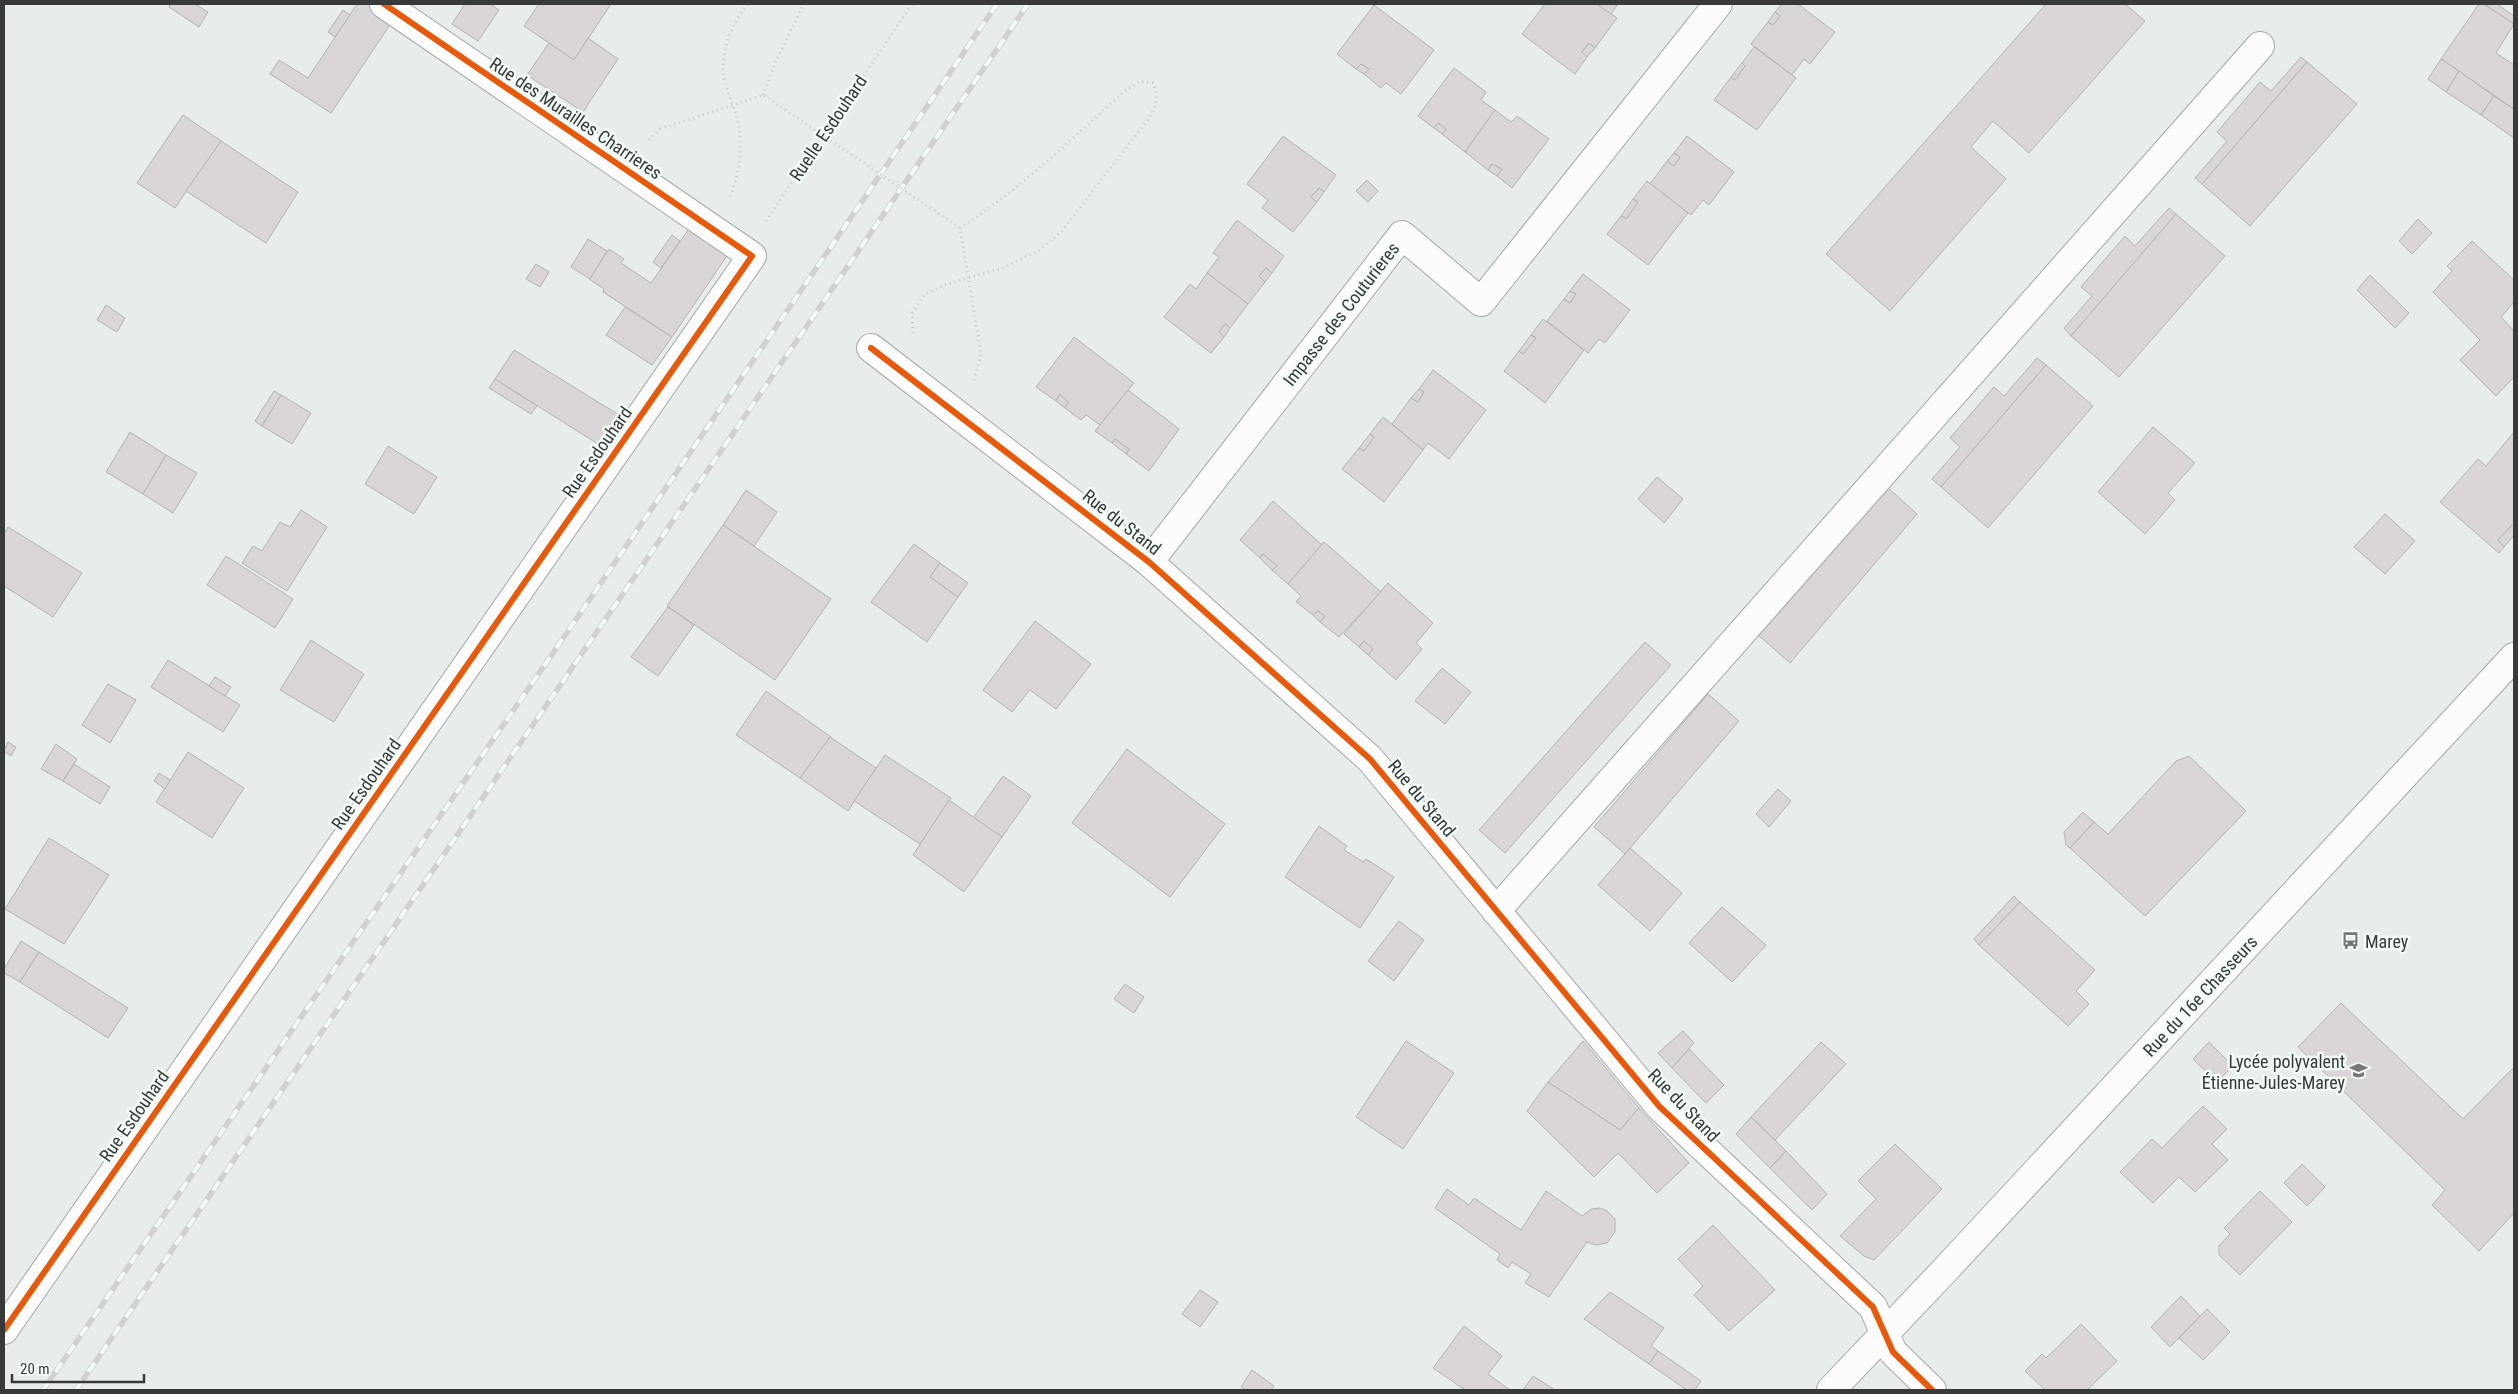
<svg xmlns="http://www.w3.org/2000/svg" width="2518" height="1394" viewBox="0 0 2518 1394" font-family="'Roboto Condensed',sans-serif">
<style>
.building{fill:#d9d5d8;stroke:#b4b4b4}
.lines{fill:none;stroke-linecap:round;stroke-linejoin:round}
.minor-casing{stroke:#a5a8a6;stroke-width:30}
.path{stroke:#c9cac9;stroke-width:3;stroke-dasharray:1 4;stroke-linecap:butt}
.minor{stroke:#fcfcfc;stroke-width:28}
.rail-casing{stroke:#d0d1d0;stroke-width:5.5}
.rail{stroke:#f3fbf7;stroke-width:4;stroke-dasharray:11;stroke-linecap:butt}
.path-bridge{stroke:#c9cac9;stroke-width:3;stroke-dasharray:1 4;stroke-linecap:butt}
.cycleway-casing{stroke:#f3fbf7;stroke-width:9}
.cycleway{stroke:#e8590c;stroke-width:6}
.labels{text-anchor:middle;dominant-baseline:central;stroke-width:5;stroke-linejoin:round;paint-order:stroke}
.street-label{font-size:18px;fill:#373a39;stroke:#f3fbf7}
.poi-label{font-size:18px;fill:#373a39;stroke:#f3fbf7;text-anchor:start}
</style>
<rect width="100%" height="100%" fill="#e8ecea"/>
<g class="building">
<polygon points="170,4 195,4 208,12 199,27 169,7"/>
<polygon points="357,4 368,4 393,20 331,113 270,74 279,60 308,78"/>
<polygon points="465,4 490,4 499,10 478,41 452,24"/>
<polygon points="539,4 611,4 574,60 524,26"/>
<polygon points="1545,4 1597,4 1617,18 1595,48 1589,43 1582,52 1587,57 1575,74 1522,34"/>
<polygon points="1597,4 1618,4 1611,14"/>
<polygon points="1782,4 1798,4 1835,32 1810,64 1804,59 1792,75 1751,44 1768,22 1773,25 1780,16 1775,12"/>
<polygon points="2046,4 2125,4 2145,21 2029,153 1993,121 1971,147 2006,179 1890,311 1826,254"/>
<polygon points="2479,4 2484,4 2514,24 2496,53 2514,65 2514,109 2441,59"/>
<polygon points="2484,4 2497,4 2514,16 2514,24"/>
<polygon points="1374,5 1434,50 1401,94 1386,83 1381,88 1364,74 1369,69 1361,64 1356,69 1337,54"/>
<polygon points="343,10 350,15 335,37 328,32"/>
<polygon points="1775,12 1780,16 1773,25 1768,22"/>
<polygon points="588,38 618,59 583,112 527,75 549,43 574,60"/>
<polygon points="1589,43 1595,48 1587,57 1582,52"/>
<polygon points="1754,47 1796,78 1757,130 1714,100 1731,77 1735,80 1745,66 1742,63"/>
<polygon points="2301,57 2307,62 2202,184 2195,178 2227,141 2217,132 2260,82 2271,91"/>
<polygon points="2441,59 2459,71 2446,92 2428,79"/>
<polygon points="2307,62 2357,104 2250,226 2202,184"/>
<polygon points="1742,63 1745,66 1735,80 1731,77"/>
<polygon points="1361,64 1369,69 1364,74 1356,69"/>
<polygon points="1454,68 1486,92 1481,100 1495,110 1465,152 1442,134 1446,129 1438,123 1434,128 1418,116"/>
<polygon points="2459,71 2494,96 2481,115 2446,92"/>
<polygon points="2494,96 2514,109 2514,138 2481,115"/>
<polygon points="1495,110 1511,122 1517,116 1549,139 1512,188 1497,176 1502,169 1492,164 1488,170 1465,152"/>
<polygon points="183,115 221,141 175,208 137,183"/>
<polygon points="1438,123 1446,129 1442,134 1434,128"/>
<polygon points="1283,136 1336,175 1324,192 1319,188 1311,197 1317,202 1293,232 1262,208 1268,200 1247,184"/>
<polygon points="1687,136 1734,172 1709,205 1703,200 1691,215 1650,184 1667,161 1674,166 1680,157 1674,153"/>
<polygon points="221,141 298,192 266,243 186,191"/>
<polygon points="1674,153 1680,157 1674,166 1667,161"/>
<polygon points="1492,164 1502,169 1497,176 1488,170"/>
<polygon points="1367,180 1378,191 1368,202 1356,191"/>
<polygon points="1647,181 1688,213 1648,265 1607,234 1621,216 1627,218 1638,202 1633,199"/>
<polygon points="1319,188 1324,192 1317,202 1311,197"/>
<polygon points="1633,199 1638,202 1627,218 1621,216"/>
<polygon points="2169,208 2176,214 2071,336 2064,328 2092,296 2081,287 2125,236 2135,246"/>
<polygon points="2176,214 2225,256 2119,377 2071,336"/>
<polygon points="2418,219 2432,233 2412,254 2399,241"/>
<polygon points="1237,220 1284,256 1272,273 1266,268 1259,276 1265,282 1248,304 1207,273 1219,257 1213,253"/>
<polygon points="693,223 731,250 672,337 603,292 604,289 589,279 609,249 624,259 621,263 651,283"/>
<polygon points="672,235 680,241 661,268 653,262"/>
<polygon points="588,239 607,251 590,279 571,267"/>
<polygon points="2472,241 2514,280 2514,302 2501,317 2514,331 2514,377 2496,396 2460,360 2480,340 2433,292 2452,271 2447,266"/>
<polygon points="536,264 549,272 540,287 526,279"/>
<polygon points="1266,268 1272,273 1265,282 1259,276"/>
<polygon points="1207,273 1248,304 1230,328 1225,324 1219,332 1224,337 1211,353 1164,317 1190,284 1196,289"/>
<polygon points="1583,274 1630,310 1605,343 1599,339 1588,353 1547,321 1564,299 1570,303 1576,294 1570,291"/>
<polygon points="2370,275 2409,313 2395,328 2357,290"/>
<polygon points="1570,291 1576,294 1570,303 1564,299"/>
<polygon points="106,305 125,318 117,332 97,320"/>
<polygon points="625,307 672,337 652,365 606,335"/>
<polygon points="1543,319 1584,350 1545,403 1504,371 1519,351 1523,354 1536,338 1531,335"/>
<polygon points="1225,324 1230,328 1224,337 1219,332"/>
<polygon points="1531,335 1536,338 1523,354 1519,351"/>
<polygon points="1074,337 1134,383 1100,425 1086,415 1081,420 1065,408 1068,402 1060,394 1056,401 1036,387"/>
<polygon points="514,350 619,415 598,444 495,379"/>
<polygon points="2037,358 2046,365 1941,487 1932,479 1960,447 1950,438 1994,387 2004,396"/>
<polygon points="2046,365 2093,406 1988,528 1941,487"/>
<polygon points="1433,370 1486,410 1449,459 1428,443 1423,450 1392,424 1411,398 1418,402 1424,392 1419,389"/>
<polygon points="495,379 537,406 531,414 489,388"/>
<polygon points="1419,389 1424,392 1418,402 1411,398"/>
<polygon points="1128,390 1179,429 1149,471 1126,454 1129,449 1115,439 1112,443 1095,431"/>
<polygon points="274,391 281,395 262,426 255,421"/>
<polygon points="1060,394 1068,402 1065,408 1056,401"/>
<polygon points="281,395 311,413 292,444 262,426"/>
<polygon points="1383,417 1423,450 1384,502 1342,469 1359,448 1364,451 1374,437 1370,434"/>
<polygon points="2153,427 2195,463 2168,493 2175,500 2145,534 2098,492"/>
<polygon points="130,432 166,455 143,494 106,472"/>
<polygon points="2514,432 2514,523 2498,540 2504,547 2499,553 2440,502 2478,459 2486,466"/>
<polygon points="1370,434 1374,437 1364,451 1359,448"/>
<polygon points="1115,439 1129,449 1126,454 1112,443"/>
<polygon points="388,446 437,477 414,514 365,484"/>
<polygon points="166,455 197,473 173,513 143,494"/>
<polygon points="1657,477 1683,499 1664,523 1638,499"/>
<polygon points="1886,486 1917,514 1790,663 1758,635"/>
<polygon points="746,490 777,512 754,546 723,525"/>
<polygon points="1273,501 1322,545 1288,584 1272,570 1277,566 1263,554 1260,558 1240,540"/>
<polygon points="301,510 327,527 287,591 242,563 253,546 262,551 280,522 290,527"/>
<polygon points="2385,514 2415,541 2385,574 2354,547"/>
<polygon points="2514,523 2514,535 2504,547 2498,540"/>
<polygon points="723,525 831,599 775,680 667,606"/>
<polygon points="8,527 82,573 53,617 4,586 4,534"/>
<polygon points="1324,542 1381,592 1339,637 1320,622 1325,616 1318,611 1313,615 1296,602 1301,596 1288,584"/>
<polygon points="914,544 940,563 930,577 958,597 927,642 871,602"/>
<polygon points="1263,554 1277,566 1272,570 1260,558"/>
<polygon points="226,556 293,599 275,628 207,585"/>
<polygon points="940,563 968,583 958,597 930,577"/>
<polygon points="1388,583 1433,623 1416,643 1422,649 1396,680 1368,655 1373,649 1364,641 1359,647 1344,634"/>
<polygon points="668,607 694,625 658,676 631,657"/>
<polygon points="1318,611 1325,616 1320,622 1313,615"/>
<polygon points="1035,621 1091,664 1056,709 1030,690 1012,712 983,690"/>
<polygon points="311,640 364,674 334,722 280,690"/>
<polygon points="1364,641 1373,649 1368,655 1359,647"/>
<polygon points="1645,642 1671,665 1505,853 1479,830"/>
<polygon points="168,660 240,705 223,732 151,687"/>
<polygon points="1442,668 1471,692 1445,724 1415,701"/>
<polygon points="215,677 231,687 225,696 209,686"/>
<polygon points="108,684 136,700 110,743 82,725"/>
<polygon points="766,691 831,737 800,778 736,735"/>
<polygon points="1708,694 1739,721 1625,854 1594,827"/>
<polygon points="830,737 876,768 848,811 800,778"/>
<polygon points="8,742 16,747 11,756 4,751"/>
<polygon points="56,744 77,759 63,781 41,769"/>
<polygon points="1127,749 1225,824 1170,897 1072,823"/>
<polygon points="188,752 244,788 212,838 156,802"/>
<polygon points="885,755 951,798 920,844 854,801"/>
<polygon points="2189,756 2246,811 2145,916 2070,848 2094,822 2108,834 2176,761"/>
<polygon points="74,764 110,787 100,804 63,781"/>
<polygon points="159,773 170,780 165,789 154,781"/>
<polygon points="1003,776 1031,796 1002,837 973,818"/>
<polygon points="1778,789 1791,801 1769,827 1756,814"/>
<polygon points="949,800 1002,837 964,892 913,855"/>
<polygon points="2083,812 2094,822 2070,848 2066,845 2064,832"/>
<polygon points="1319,826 1347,846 1344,850 1363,862 1366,859 1394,877 1360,928 1285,877"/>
<polygon points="49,838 109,875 64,944 5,909"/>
<polygon points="1630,848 1682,893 1650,931 1598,885"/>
<polygon points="2014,896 2020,902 1979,945 1974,939"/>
<polygon points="2020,902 2095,970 2076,991 2089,1004 2068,1026 1979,945"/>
<polygon points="1722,907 1766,945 1732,982 1689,943"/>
<polygon points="1399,921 1424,940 1394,981 1368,961"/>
<polygon points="21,941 39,952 20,982 4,973 4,969"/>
<polygon points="39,952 128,1008 108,1038 20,982"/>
<polygon points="1125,984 1144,997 1134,1013 1114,999"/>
<polygon points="2341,1003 2463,1119 2514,1067 2514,1213 2479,1251 2432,1205 2445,1190 2298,1047"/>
<polygon points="1683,1031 1694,1043 1672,1068 1658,1053"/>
<polygon points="1406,1041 1454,1073 1403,1149 1356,1117"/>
<polygon points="1583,1041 1639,1108 1620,1130 1548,1082"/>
<polygon points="1821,1042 1846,1064 1775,1140 1751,1117"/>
<polygon points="2209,1042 2233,1066 2217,1082 2193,1059"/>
<polygon points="1689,1049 1724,1085 1706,1103 1672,1068"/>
<polygon points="1548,1082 1620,1130 1639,1108 1689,1163 1657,1193 1618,1153 1594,1177 1527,1111"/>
<polygon points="2203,1106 2227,1129 2212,1144 2228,1160 2195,1192 2179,1177 2153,1203 2120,1172 2152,1139 2162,1148"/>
<polygon points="1751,1117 1786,1151 1770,1168 1736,1134"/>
<polygon points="1895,1144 1942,1189 1874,1260 1864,1256 1840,1236 1876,1199 1858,1181"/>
<polygon points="1786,1151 1827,1194 1812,1210 1770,1168"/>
<polygon points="2302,1164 2325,1187 2307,1206 2284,1183"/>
<polygon points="1447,1189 1469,1205 1474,1198 1521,1230 1546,1191 1582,1216 1591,1209 1600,1208 1607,1211 1615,1219 1615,1232 1607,1243 1596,1245 1587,1242 1549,1297 1525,1283 1531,1274 1512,1262 1508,1268 1497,1260 1500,1254 1435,1208"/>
<polygon points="2260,1191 2292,1222 2240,1275 2219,1255 2219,1246 2230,1234 2224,1228"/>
<polygon points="1713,1225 1775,1290 1729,1331 1694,1295 1703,1286 1678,1259"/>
<polygon points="1200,1290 1218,1302 1200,1327 1182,1314"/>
<polygon points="1610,1292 1664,1328 1651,1346 1658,1351 1649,1364 1584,1319"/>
<polygon points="2181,1296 2200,1316 2170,1347 2151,1327"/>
<polygon points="2207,1309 2230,1332 2203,1360 2179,1338"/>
<polygon points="2081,1324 2117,1361 2087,1390 2045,1390 2025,1371 2042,1354 2046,1358"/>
<polygon points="1464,1326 1502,1356 1488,1374 1510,1390 1465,1390 1433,1368"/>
<polygon points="1658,1351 1701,1381 1695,1390 1687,1390 1649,1364"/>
<polygon points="1252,1370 1274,1386 1271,1390 1246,1390 1241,1387"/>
<polygon points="1533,1376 1555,1390 1523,1390"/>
</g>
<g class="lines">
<defs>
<g id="minor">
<polyline points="871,348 1149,562 1370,759 1659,1106 1873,1307 1893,1352 1932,1390"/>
<polyline points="1149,562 1402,235 1481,302 1718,4"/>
<polyline points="1496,911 2260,46"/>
<polyline points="4,1330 752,256 384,4"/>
<polyline points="1831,1390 1946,1269 2514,657"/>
</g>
</defs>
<use href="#minor" class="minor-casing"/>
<g class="path">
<polyline points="763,95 775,63 804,4"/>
<polyline points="649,140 660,129"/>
<path d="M730,196C739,177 742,150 739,128C737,110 727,95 724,77C719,56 733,19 748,4"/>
<polyline points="766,221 912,4"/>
<path d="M913,333L912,313L924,295L944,285L1003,268L1039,250L1061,232L1147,121C1155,107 1160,99 1153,83L1140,81L1124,92C1071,139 1020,190 960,228"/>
<polyline points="974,380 981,354"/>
</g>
<use href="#minor" class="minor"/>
<defs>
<g id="rail">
<polyline points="43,1390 553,653 997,4"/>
<polyline points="76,1390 1028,4"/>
</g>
</defs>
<use href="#rail" class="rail-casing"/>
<use href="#rail" class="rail"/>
<polyline class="path-bridge" points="660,129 763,95 960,228 981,354"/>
<defs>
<g id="cycleway">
<polyline points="871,348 1149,562 1370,759 1659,1106 1873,1307 1893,1352 1932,1390"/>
<polyline points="4,1330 752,256 384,4"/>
</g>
</defs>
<use href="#cycleway" class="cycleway-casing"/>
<use href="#cycleway" class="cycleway"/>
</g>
<defs>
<symbol id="bus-bare" viewBox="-9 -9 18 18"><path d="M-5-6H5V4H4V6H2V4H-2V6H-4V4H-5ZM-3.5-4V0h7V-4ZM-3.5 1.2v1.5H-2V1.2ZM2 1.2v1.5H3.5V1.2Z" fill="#757877" stroke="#f3fbf7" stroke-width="2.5" paint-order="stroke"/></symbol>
<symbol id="school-bare" viewBox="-9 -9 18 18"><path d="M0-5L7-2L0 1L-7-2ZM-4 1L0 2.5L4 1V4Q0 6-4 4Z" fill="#757877" stroke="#f3fbf7" stroke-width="2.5" paint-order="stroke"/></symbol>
</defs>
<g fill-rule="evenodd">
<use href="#bus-bare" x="2338" y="928" width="25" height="25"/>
<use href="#school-bare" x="2346" y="1058" width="25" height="25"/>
</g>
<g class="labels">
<g class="street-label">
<text transform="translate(576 118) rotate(34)">Rue des Murailles Charrieres</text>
<text transform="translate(828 128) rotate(-56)">Ruelle Esdouhard</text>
<text transform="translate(1341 314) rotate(-52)">Impasse des Couturieres</text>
<text transform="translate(597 452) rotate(-55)">Rue Esdouhard</text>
<text transform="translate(1122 522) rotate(38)">Rue du Stand</text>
<text transform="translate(366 784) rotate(-55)">Rue Esdouhard</text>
<text transform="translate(1422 798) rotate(50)">Rue du Stand</text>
<text transform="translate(2200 996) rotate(-47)">Rue du 16e Chasseurs</text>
<text transform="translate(1684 1105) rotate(46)">Rue du Stand</text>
<text transform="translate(134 1116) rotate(-55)">Rue Esdouhard</text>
</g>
<g class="poi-label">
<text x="2365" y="941">Marey</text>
<text x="2345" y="1061" text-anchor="end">Lycée polyvalent<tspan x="2345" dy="21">Étienne-Jules-Marey</tspan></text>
</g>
</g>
<rect width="2518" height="1394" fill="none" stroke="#373a39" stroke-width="10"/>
<path d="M12 1374v8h132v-8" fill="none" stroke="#373a39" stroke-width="2.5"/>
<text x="20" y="1374" font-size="15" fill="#373a39" stroke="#f3fbf7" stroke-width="4" paint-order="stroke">20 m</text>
</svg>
